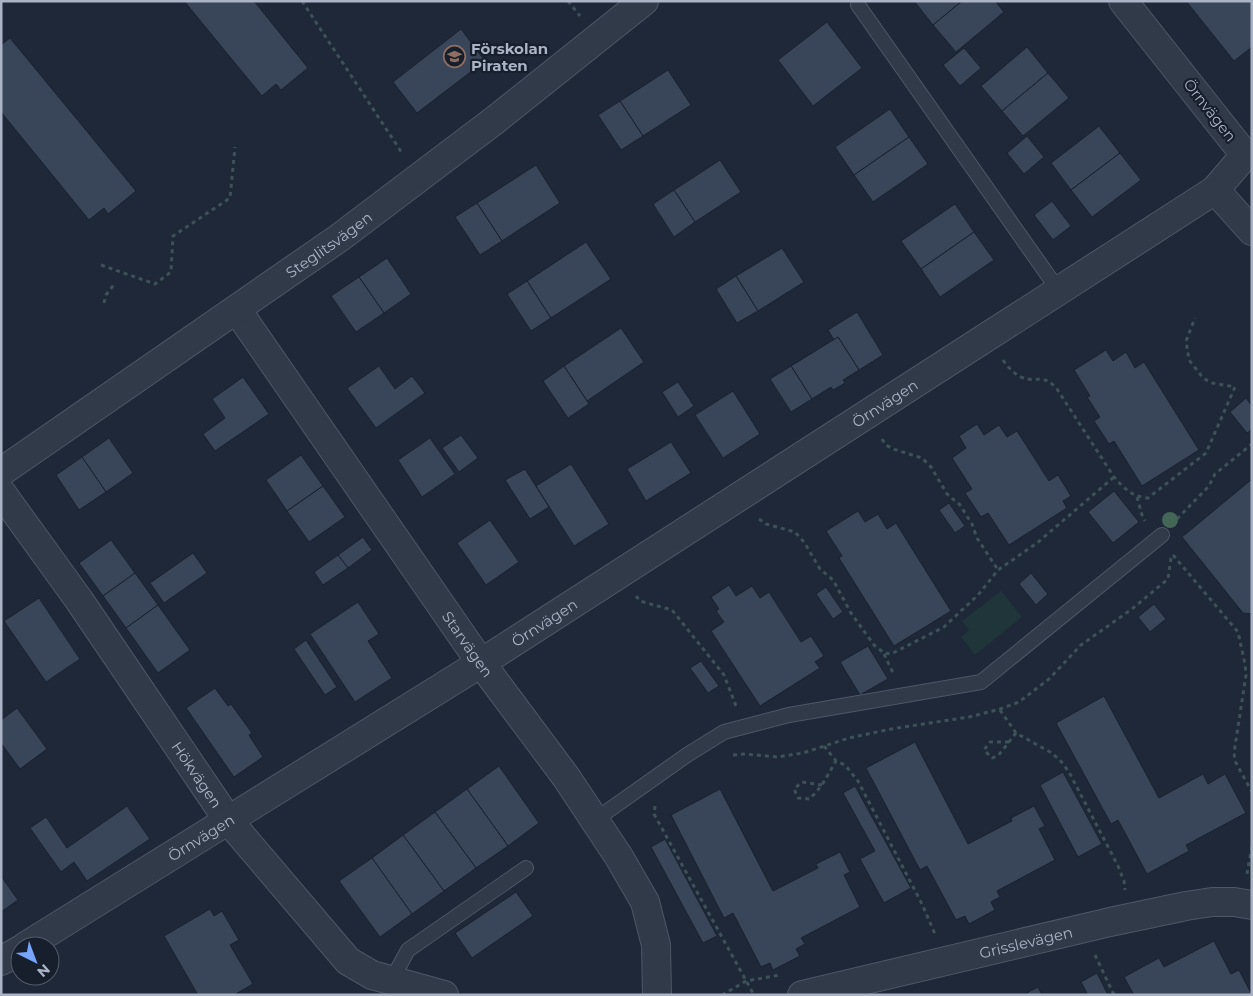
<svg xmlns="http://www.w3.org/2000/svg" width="1253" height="996" viewBox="0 0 1253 996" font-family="Montserrat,sans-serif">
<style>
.green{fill:#203539}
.building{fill:#394559;stroke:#19212f}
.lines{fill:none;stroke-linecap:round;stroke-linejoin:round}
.service-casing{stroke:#4f5767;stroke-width:16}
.minor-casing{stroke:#4f5767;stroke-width:30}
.path{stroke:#3d5257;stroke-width:3;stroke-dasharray:4 4;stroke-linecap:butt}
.service{stroke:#313a49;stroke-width:14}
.minor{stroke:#313a49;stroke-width:28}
.tree{fill:#436657}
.labels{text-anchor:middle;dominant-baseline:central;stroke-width:4.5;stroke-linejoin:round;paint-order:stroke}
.poi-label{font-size:15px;font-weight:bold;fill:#abb4c6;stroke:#171f2d;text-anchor:start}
.street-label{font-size:15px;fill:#abb4c6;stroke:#171f2d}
</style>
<rect width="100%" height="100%" fill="#1e2838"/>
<polygon class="green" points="1001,591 1022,617 975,655 961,637 969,630 962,621"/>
<g class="building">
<polygon points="184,1 254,1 308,68 281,90 276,84 262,96"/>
<polygon points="914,1 962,1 933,25"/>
<polygon points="962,1 995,1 1004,12 956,52 933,25"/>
<polygon points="1186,1 1252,1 1252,47 1234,61"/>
<polygon points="827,22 862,68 813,106 778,60"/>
<polygon points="461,29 485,61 417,113 393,82"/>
<polygon points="10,38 136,191 108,214 104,208 89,220 1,112 1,45"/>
<polygon points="1027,47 1048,73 1002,111 981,86"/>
<polygon points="964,48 981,68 960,86 943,65"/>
<polygon points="668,70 691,105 643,136 620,101"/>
<polygon points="1048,73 1069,98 1023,136 1002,111"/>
<polygon points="620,101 643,136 621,150 598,115"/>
<polygon points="890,109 909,137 854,175 835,147"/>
<polygon points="1099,126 1120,153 1071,190 1051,163"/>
<polygon points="1027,136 1044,157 1024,174 1007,153"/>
<polygon points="909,137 928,164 873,202 854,175"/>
<polygon points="1120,153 1141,180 1092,217 1071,190"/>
<polygon points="720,160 741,192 695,222 674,190"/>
<polygon points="536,165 560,203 502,241 477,203"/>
<polygon points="674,190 695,222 674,237 653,204"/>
<polygon points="1052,201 1071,226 1053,240 1034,215"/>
<polygon points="477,203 502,241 480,255 455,217"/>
<polygon points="955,204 974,232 921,269 901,241"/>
<polygon points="974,232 994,260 940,297 921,269"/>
<polygon points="586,242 611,279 551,318 527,281"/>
<polygon points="782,248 804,282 758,311 736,276"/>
<polygon points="387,258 411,294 384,313 359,277"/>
<polygon points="736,276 758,311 737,323 716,289"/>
<polygon points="359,277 384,313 356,332 331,296"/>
<polygon points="527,281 551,318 531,331 507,294"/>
<polygon points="857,312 883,355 859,370 838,337 834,340 828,330"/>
<polygon points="621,328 644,362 587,401 564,366"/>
<polygon points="838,337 859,370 843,380 845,383 833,390 831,387 812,399 791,366"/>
<polygon points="1106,350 1113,361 1126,352 1135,368 1144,362 1199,450 1142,486 1114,441 1109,444 1094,421 1100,417 1087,397 1090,396 1074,370"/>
<polygon points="379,366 395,389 412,376 425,393 376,428 347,388"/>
<polygon points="564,366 589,404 568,418 543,381"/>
<polygon points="791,366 812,399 791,412 770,379"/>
<polygon points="243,377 269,414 215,451 203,434 225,418 212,399"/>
<polygon points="678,382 694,406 678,417 662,392"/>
<polygon points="733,391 760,434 723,458 695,415"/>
<polygon points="1246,398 1252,406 1252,430 1247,433 1230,412"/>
<polygon points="977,424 984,435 999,425 1007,437 1017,431 1049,481 1058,475 1071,496 1063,501 1067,508 1009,545 988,513 981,517 965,493 972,489 952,458 966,448 959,436"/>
<polygon points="461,435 478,458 459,472 442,448"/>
<polygon points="109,438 133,473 106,492 82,457"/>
<polygon points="430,438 455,474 422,497 398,460"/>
<polygon points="671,442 691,473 646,501 627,469"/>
<polygon points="301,455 323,486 287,511 266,480"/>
<polygon points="82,457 106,492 79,510 56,475"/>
<polygon points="571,464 609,524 574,546 536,486"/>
<polygon points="525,469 549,507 530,519 505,480"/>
<polygon points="1252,479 1252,614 1243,613 1182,537"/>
<polygon points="323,486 345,517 309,542 287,511"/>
<polygon points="1114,491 1139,522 1113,543 1088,512"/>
<polygon points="949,503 965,526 955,533 939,510"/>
<polygon points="858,511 865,522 878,514 887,529 896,523 951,611 894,646 839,558 842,556 826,531"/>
<polygon points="490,520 519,562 486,585 457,543"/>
<polygon points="363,537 372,550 348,568 338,555"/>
<polygon points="111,540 135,573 103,596 79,563"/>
<polygon points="193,553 207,573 164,603 150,583"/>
<polygon points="338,555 348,568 323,585 314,572"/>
<polygon points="135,573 158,605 126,628 103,596"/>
<polygon points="1031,573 1048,594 1036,605 1019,584"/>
<polygon points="729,585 736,596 752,586 760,598 769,592 801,642 811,636 824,656 815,662 820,668 760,706 711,631 724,622 716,611 719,609 711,597"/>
<polygon points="826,587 843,612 833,619 816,594"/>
<polygon points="39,598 80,659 46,682 4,621"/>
<polygon points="358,602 379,634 368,641 392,678 355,702 310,634"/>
<polygon points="1154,604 1166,619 1150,632 1138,617"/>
<polygon points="158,605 190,650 158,673 126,628"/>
<polygon points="306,640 337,687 325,695 294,649"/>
<polygon points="868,646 888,679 860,695 840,662"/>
<polygon points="701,661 719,686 708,693 690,668"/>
<polygon points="215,688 228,706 231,704 252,733 249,735 263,757 234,777 186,708"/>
<polygon points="1104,696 1159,798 1203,774 1208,784 1225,774 1246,813 1186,845 1189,851 1147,874 1118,820 1111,824 1056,723"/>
<polygon points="17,708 47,749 20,769 1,743 1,720"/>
<polygon points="915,742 968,844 1012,821 1011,818 1034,806 1045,826 1039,829 1055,860 997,891 1000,897 991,902 995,910 969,924 965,916 956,920 927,866 920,870 866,768"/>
<polygon points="499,766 539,823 508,846 467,789"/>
<polygon points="1063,772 1102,844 1078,857 1040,785"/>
<polygon points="855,786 911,888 884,903 860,859 875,851 843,793"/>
<polygon points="467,789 508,846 476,868 435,812"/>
<polygon points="720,789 773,891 818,868 816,864 840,852 850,872 844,875 860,907 801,938 805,944 796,949 800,956 773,970 770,963 761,967 733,913 724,918 671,815"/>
<polygon points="127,806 150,839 87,881 74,862 61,872 30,828 46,817 67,848"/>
<polygon points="435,812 476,868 444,891 403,835"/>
<polygon points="403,835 444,891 412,914 372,858"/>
<polygon points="665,839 717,936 703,943 651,847"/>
<polygon points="372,858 412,914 380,937 339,881"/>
<polygon points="1,876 18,900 1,912"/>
<polygon points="516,892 533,916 472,958 455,933"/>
<polygon points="210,909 214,916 222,911 239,940 230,945 253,984 234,995 198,995 164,936"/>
<polygon points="1214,941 1231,974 1239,970 1252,995 1134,995 1124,977 1159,958 1164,967"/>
<polygon points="1097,973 1108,995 1088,995 1081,982"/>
<polygon points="1038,987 1042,995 1023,995"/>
</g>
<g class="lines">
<defs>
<g id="service">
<polyline points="858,5 1059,291"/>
<polyline points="595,820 687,755 724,732 789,715 981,682 1162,535"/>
<polyline points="391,981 408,950 526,868"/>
</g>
<g id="minor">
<polyline points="1215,190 1252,231"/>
<path id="s1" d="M237,310L481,663L566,777L619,857L645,902L656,945L657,995"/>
<path id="s2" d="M1,472L339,238L495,120L644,1"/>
<path id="s3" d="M1,492L79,600L228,820L348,961L372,975L444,995"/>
<path id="s4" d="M26,946L481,663L1215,190L1245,155L1123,1"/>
<polyline points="1,961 20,950"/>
<path id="s5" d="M802,995L1110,922L1186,906L1212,902H1234L1252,905"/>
</g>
</defs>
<use href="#service" class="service-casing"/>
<use href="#minor" class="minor-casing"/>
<g class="path">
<polyline points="302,1 402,153"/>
<polyline points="568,1 580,16"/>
<polyline points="101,265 155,284 171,272 173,236 230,198 235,147"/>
<polyline points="104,303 106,295 115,283"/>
<path d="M1003,360C1008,367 1013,373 1021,377C1038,384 1042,372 1057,389L1114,477C1124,488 1132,497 1148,498L1206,453L1235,387L1212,383L1203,378L1189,360L1186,341L1195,318"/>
<polyline points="882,439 886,445 893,449 922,458 931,467 947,494 960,505 972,524 977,538 998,570"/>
<polyline points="1137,497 1142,515 1145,521"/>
<polyline points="759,519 766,524 795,532 804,542 820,569 833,580 851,613 874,645 884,653 891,654 944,627 978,595 998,570 1037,543 1114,477"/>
<polyline points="1177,519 1209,486 1215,474 1252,444"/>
<polyline points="1173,555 1238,632 1245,664 1246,675 1234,753 1235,761 1252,792"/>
<polyline points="636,596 640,601 672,610 724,675 736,706"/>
<polyline points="884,654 894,675"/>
<polyline points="1000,710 1016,733 1050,752 1060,760 1069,772 1118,866 1124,881 1125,890"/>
<polyline points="1009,742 990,742 984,750 992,758 998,756 1016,733"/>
<polyline points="824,746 836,761 845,765 858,781 922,904 935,934"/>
<polyline points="733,755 745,754 777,757 803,753 849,738 891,729 969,717 1000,709 1019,702 1049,679 1081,645 1132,609 1168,579 1171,558"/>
<polyline points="822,785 802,782 794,789 798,798 810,799 822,785 836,761"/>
<polyline points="655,806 654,814 754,995"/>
<polyline points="1247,874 1252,846"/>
<polyline points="1095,955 1114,995"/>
<polyline points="722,995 746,981 780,975"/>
</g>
<use href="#service" class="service"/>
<use href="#minor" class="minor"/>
</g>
<circle class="tree" cx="1170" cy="520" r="8"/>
<defs>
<symbol id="school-ring" viewBox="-11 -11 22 22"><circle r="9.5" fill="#171f2d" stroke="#8d6e63" stroke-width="1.5"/><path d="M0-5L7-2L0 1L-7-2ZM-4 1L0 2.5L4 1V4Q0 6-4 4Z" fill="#8d6e63"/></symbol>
</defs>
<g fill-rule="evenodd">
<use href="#school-ring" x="442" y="44" width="25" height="25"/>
</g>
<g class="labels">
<g class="poi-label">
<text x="471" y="48">Förskolan<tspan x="471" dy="17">Piraten</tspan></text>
</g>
<g class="street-label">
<text transform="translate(1210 110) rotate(52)">Örnvägen</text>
<text stroke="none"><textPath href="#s2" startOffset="399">Steglitsvägen</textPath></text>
<text stroke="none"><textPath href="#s4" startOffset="1016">Örnvägen</textPath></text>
<text stroke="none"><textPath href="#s4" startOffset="611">Örnvägen</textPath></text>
<text stroke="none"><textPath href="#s1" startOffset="406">Starvägen</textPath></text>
<text stroke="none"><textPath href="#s3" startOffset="344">Hökvägen</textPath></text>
<text stroke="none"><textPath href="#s4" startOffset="206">Örnvägen</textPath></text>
<text stroke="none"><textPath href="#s5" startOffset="230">Grisslevägen</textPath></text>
</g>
</g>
<rect width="1253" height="996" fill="none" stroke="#abb4c6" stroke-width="5"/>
<g transform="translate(35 961) rotate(138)"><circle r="24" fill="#171f2d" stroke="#525b6a"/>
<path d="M0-4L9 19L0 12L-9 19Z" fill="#77a4ff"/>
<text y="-8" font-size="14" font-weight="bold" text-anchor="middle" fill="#abb4c6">N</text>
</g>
</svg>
